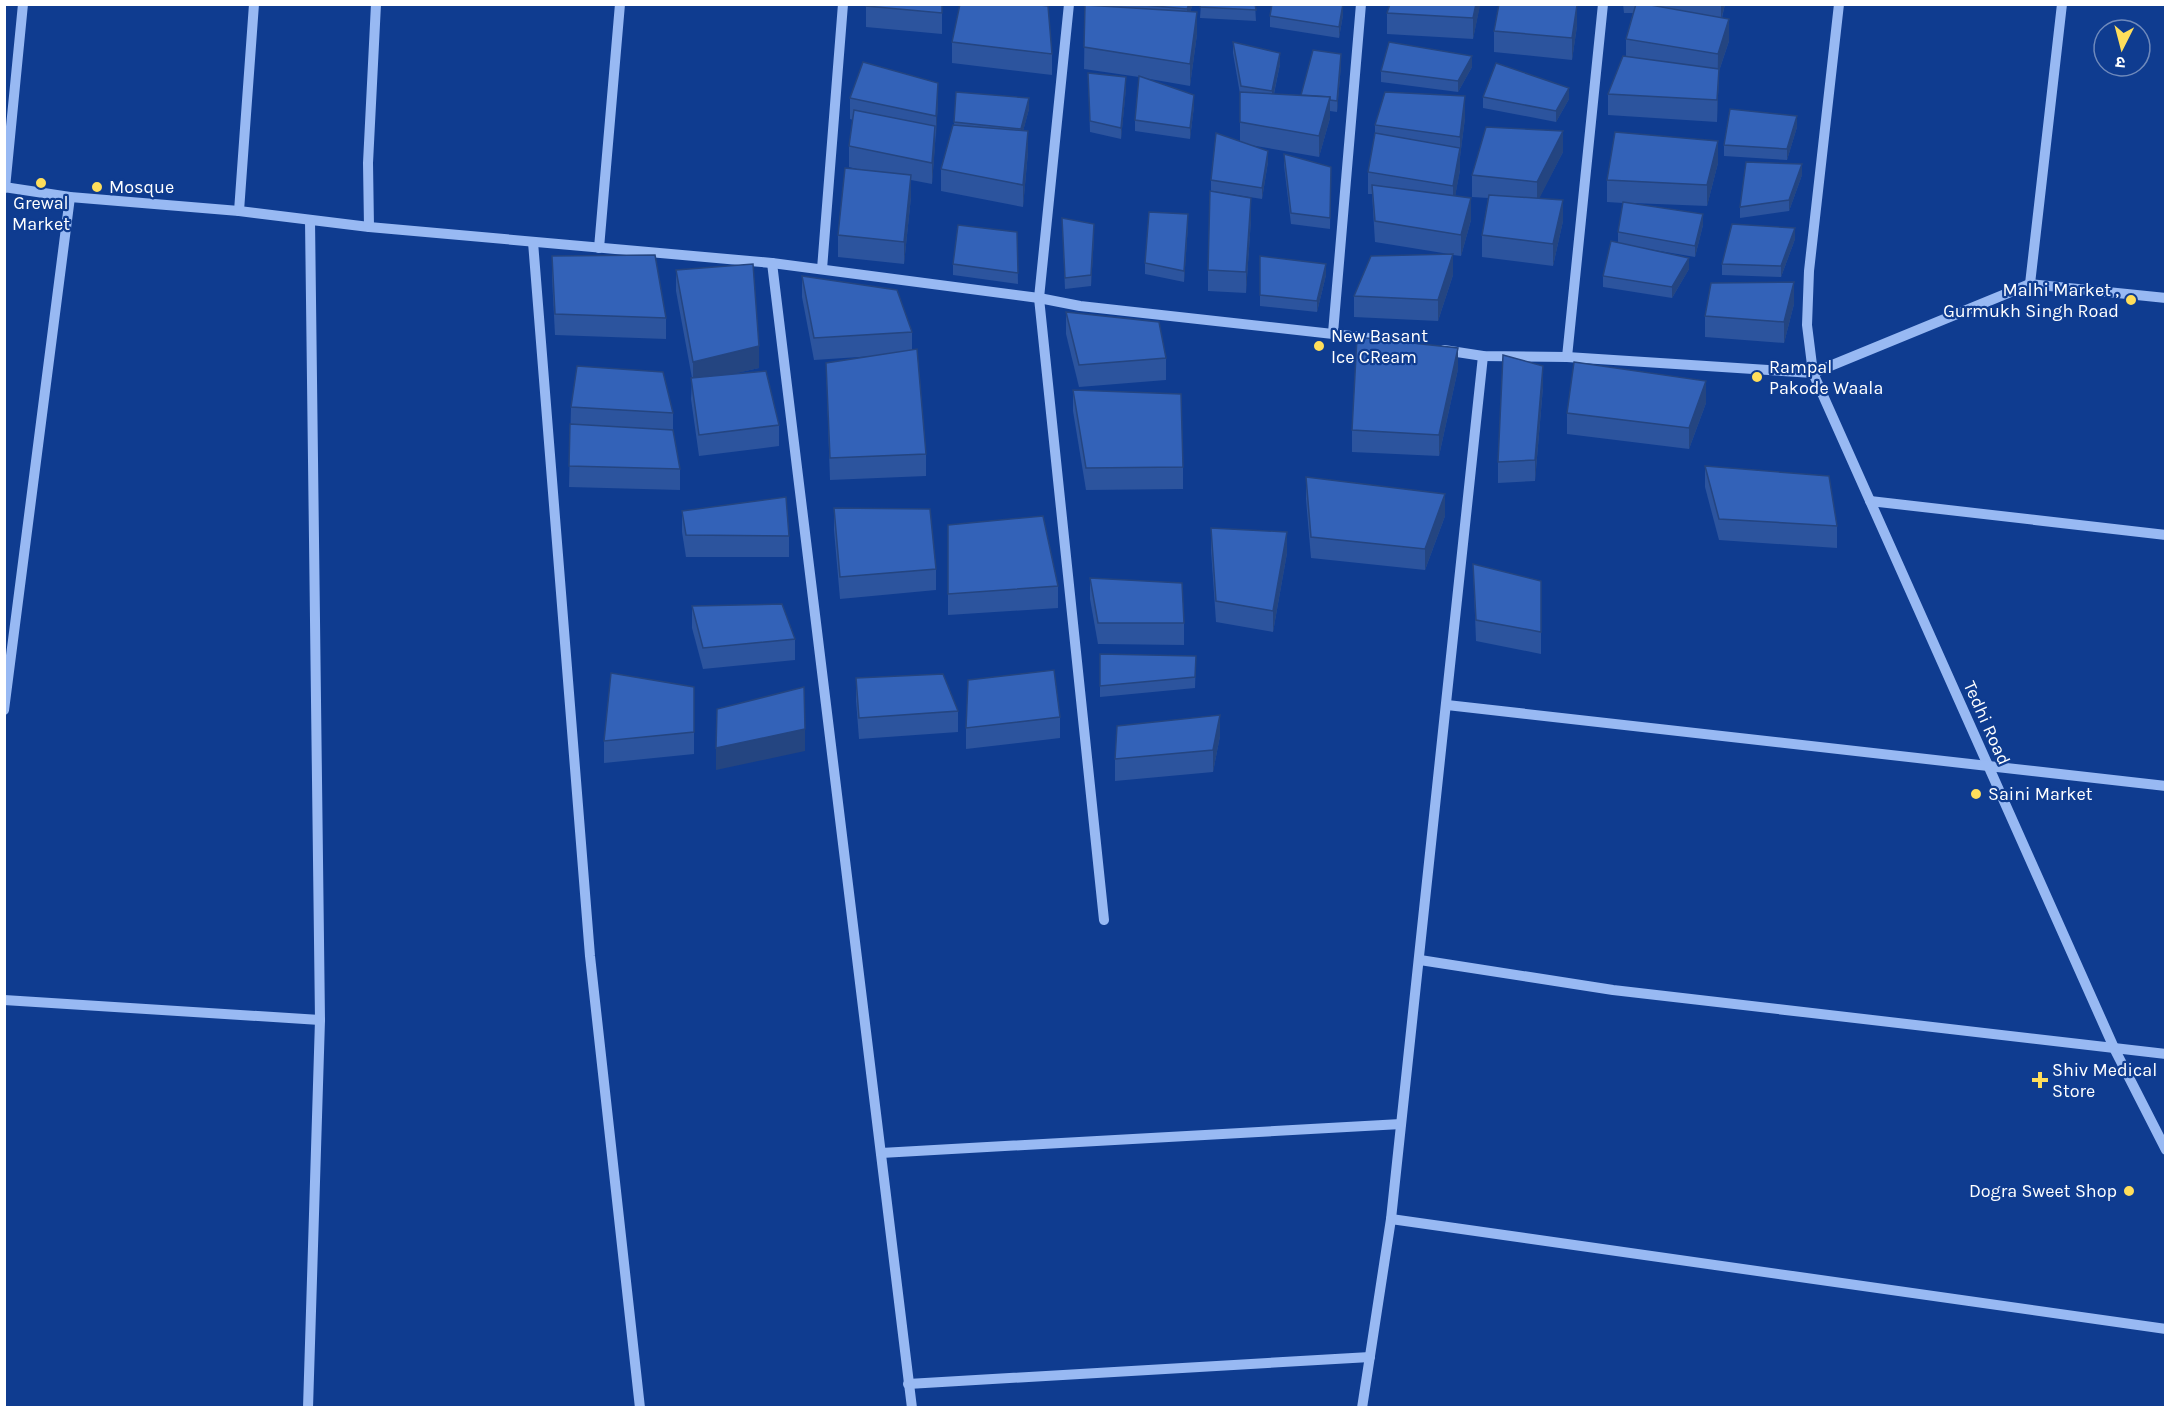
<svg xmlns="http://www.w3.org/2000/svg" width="2170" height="1412" viewBox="0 0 2170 1412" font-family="Karla,'Noto Sans Devanagari',sans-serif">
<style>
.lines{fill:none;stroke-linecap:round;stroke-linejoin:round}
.minor{stroke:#98b9f3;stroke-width:10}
.wall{fill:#2c549e}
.shaded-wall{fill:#244581}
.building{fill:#3362b8;stroke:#244581;stroke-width:1.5}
.poi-dot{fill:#ffde5b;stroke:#0f3c90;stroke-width:2}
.labels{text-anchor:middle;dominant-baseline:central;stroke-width:4.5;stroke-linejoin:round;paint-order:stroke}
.poi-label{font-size:18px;fill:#fff;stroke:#0f3c90;text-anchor:start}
.street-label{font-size:18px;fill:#fff;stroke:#0f3c90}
</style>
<rect width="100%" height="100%" fill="#0f3c90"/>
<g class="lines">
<g class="minor">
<polyline points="1069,4 1039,298 1104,920"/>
<polyline points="1839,4 1809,271 1807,325 1813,373 2115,1050 2166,1150"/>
<polyline points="4,187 70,197 239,211 369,227 772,263 1039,298 1080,306 1369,338"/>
<polyline points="5,188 23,4"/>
<polyline points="239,211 254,4"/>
<polyline points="369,227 368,163 376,4"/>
<polyline points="533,242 590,956 640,1408"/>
<polyline points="599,248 620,4"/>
<polyline points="772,263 912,1408"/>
<polyline points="822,269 843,4"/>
<polyline points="2030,284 2062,4"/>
<polyline points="1333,333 1361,4"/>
<polyline points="1444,350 1483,356 1567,357 1813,373 2030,284 2166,298"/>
<polyline points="1567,357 1603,4"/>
<polyline points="1870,501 2166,535"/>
<polyline points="1447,705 2166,786"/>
<polyline points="4,710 70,197"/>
<polyline points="1420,960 1613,990 2166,1054"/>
<polyline points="4,1000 320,1020"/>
<polyline points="881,1153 1401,1124"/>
<polyline points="1391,1219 2166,1329"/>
<polyline points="908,1384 1370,1357"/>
<polyline points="308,1408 320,1020 310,220"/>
<polyline points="1362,1408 1391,1219 1483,356"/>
</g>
</g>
<g class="wall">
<polygon points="942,4 942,34 866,27 866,6"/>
<polygon points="1085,4 1193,4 1190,12 1197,34 1190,86 1144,78 1194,106 1190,139 1135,131 1135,120 1139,77 1084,69"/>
<polygon points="1201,4 1255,4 1256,21 1200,18"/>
<polygon points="1480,4 1473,39 1387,34 1387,13"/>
<polygon points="1623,4 1725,4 1722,18 1729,41 1719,71 1717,122 1608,115 1608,94 1626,57 1626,39 1633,13 1624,13"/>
<polygon points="1343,15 1339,38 1270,27 1270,16"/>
<polygon points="1577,26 1572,60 1494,52 1494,31"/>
<polygon points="952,42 1052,54 1052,75 952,63"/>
<polygon points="1233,42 1280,64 1274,94 1301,95 1341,65 1337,112 1330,111 1330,118 1319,157 1250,145 1268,162 1262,199 1211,191 1211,180 1240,141 1240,94 1233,53"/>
<polygon points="1472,67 1458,92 1381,82 1381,71"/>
<polygon points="1088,73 1126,88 1121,139 1090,132"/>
<polygon points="956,92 1029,109 1023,131 1028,152 1023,207 941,191 941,169 954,125"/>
<polygon points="1483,97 1569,99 1556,122 1483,108"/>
<polygon points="850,98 938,104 932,184 911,180 911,197 904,264 838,257 838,235 861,170 849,167 849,146 853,120 850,119"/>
<polygon points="1465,118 1460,157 1460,170 1455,196 1471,220 1461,256 1453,255 1453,275 1438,321 1354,317 1354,296 1449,254 1375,242 1372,194 1368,194 1368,172 1375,133 1375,125"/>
<polygon points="1797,127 1787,160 1724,156 1724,145"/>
<polygon points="1563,152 1539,198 1563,221 1553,266 1482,257 1482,235 1488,198 1472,197 1472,175"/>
<polygon points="1284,154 1331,167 1330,229 1291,224 1284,165"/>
<polygon points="1718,163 1707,206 1632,203 1703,225 1695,257 1642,248 1689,269 1672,298 1603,287 1603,276 1618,242 1618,232 1623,203 1607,202 1607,180"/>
<polygon points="1802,175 1789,211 1740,218 1740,207"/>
<polygon points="1062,218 1094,235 1091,286 1065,289"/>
<polygon points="1251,219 1246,293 1208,291 1208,270"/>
<polygon points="1188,225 1184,282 1145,274 1145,263"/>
<polygon points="1017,232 1018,284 953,275 953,264"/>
<polygon points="1795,239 1781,277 1722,275 1722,264"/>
<polygon points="552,256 666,318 666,339 555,335 552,277"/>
<polygon points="1260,256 1326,275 1317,312 1260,306"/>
<polygon points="676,270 759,368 731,374 779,425 779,446 699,456 691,399 692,378 676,291"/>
<polygon points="802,276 912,332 912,350 926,454 926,476 830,480 826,363 874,356 814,360 802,297"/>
<polygon points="1794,304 1784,343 1705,337 1705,316"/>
<polygon points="1066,312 1166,358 1166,380 1079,387 1066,334"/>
<polygon points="1458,369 1439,456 1352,452 1352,430"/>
<polygon points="1543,387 1535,481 1498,483 1498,462"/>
<polygon points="1073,390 1183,467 1183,489 1086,490 1073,411"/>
<polygon points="1706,403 1689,449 1567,434 1567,413"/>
<polygon points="571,407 673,413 673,432 680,469 680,490 569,487"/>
<polygon points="1705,466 1837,526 1837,548 1719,540 1705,487"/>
<polygon points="1306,477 1445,516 1425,570 1311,558 1306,499"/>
<polygon points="834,508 936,569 936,590 840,599 834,530"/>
<polygon points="682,511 789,536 789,557 686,557 682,532"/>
<polygon points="948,525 1058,586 1058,608 948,615"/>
<polygon points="1211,528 1287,553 1273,632 1216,622 1211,550"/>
<polygon points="1473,564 1541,581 1541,654 1476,641"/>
<polygon points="1090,578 1184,623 1184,645 1098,644 1090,599"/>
<polygon points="692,606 795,639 795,660 703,669 692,628"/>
<polygon points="1100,654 1196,656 1195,688 1100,697"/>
<polygon points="856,678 958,711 958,732 859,739 856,700"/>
<polygon points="694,687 694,754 604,763 604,741"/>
<polygon points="1060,717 1060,738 966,749 966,728"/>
<polygon points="1220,736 1213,772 1115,781 1115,759"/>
</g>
<g class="shaded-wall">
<polygon points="1189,4 1193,4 1187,20 1187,9"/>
<polygon points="1343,4 1343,15 1339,38 1339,27"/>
<polygon points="1476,4 1480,4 1480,6 1473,39 1473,18"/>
<polygon points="1721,4 1725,4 1721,20"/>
<polygon points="1577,5 1577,26 1572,60 1572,38"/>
<polygon points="1197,12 1197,34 1190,86 1190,64"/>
<polygon points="1729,19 1729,41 1719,71 1717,122 1718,54"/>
<polygon points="1280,53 1280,64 1272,102 1272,91"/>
<polygon points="1341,54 1341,65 1337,112 1337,101"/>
<polygon points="1472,56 1472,67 1458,92 1458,81"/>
<polygon points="1126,77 1126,88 1121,139 1121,128"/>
<polygon points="938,83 938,104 936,138 936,116"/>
<polygon points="1569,88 1569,99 1556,122 1556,111"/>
<polygon points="1194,95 1194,106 1190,139 1190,128"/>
<polygon points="1465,96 1465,118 1460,157 1460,170 1453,208 1453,186 1460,149 1460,137"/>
<polygon points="1330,97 1330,118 1319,157 1319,136"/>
<polygon points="1029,98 1029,109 1021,139 1021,129"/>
<polygon points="1797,116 1797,127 1787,160 1787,149"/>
<polygon points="935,126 935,147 932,184 932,163"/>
<polygon points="1028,131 1028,152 1023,207 1023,185"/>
<polygon points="1563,131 1563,152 1537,203 1537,182"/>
<polygon points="1718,141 1718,163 1707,206 1707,185"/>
<polygon points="1268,151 1268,162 1262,199 1262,188"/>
<polygon points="1802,164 1802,175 1789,211 1789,200"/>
<polygon points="911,175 911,197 904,264 904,242"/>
<polygon points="1251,198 1251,219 1246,293 1246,272"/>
<polygon points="1471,198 1471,220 1461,256 1461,235"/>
<polygon points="1563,200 1563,221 1553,266 1553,244"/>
<polygon points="1188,214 1188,225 1184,282 1184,271"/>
<polygon points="1703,214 1703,225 1695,257 1695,246"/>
<polygon points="1094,224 1094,235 1091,286 1091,275"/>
<polygon points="1795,228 1795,239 1781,277 1781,266"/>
<polygon points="1453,254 1453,275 1438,321 1438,300"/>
<polygon points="1689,258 1689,269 1672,298 1672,287"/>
<polygon points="1326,264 1326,275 1317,312 1317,301"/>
<polygon points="1794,282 1794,304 1784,343 1784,322"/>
<polygon points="759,346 759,368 693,383 693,362"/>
<polygon points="1458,348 1458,369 1439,456 1439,435"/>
<polygon points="1543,366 1543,387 1535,481 1535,460"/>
<polygon points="1706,381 1706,403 1689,449 1689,428"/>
<polygon points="1445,494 1445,516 1425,570 1425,549"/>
<polygon points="1287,532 1287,553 1273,632 1273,611"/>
<polygon points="1220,715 1220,736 1213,772 1213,750"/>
<polygon points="805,729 805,751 716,770 716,748"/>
</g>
<g class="building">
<polygon points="866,4 942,4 942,13 866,6"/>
<polygon points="960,4 1032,4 1048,6 1052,54 952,42"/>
<polygon points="1133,4 1189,4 1187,9"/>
<polygon points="1201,4 1255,4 1256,10 1200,7"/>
<polygon points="1272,4 1343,4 1339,27 1270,16"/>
<polygon points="1390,4 1476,4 1473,18 1387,13"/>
<polygon points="1499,4 1577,5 1572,38 1494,31"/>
<polygon points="1636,4 1645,4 1729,19 1718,54 1626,39"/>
<polygon points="1085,5 1197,12 1190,64 1084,47"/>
<polygon points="1233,42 1280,53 1272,91 1241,86"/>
<polygon points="1389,42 1472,56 1458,81 1381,71"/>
<polygon points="1313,50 1341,54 1337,101 1330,100 1330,97 1301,95"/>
<polygon points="1623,56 1719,69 1717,100 1608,94"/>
<polygon points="863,62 938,83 936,116 850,98"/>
<polygon points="1496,63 1569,88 1556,111 1483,97"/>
<polygon points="1088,73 1126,77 1121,128 1090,121"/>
<polygon points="1139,76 1194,95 1190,128 1135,120"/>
<polygon points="956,92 1029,98 1021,129 954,122"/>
<polygon points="1240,92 1330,97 1319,136 1240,122"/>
<polygon points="1385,92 1465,96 1460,137 1375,125"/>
<polygon points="1730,109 1797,116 1787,149 1724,145"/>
<polygon points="854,110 935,126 932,163 849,146"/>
<polygon points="953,125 1028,131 1023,185 941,169"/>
<polygon points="1486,127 1563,131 1537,182 1472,175"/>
<polygon points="1615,132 1718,141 1707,185 1607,180"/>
<polygon points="1216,133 1268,151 1262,188 1211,180"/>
<polygon points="1375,133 1460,148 1453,186 1368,172"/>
<polygon points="1284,154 1331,167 1330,218 1291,213"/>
<polygon points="1746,162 1802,164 1789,200 1740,207"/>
<polygon points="845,168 911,175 904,242 838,235"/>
<polygon points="1372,185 1471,198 1461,235 1375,221"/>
<polygon points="1210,191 1251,198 1246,272 1208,270"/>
<polygon points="1489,195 1563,200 1553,244 1482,235"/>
<polygon points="1623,202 1703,214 1695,246 1618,232"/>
<polygon points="1149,212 1188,214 1184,271 1145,263"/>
<polygon points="1062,218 1094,224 1091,275 1065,278"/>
<polygon points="1732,224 1795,228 1781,266 1722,264"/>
<polygon points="958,225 1017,232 1018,273 953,264"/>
<polygon points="1611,241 1689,258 1672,287 1603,276"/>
<polygon points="1453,254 1438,300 1354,296 1371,256"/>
<polygon points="655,255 666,318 555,314 552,256"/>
<polygon points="1260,256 1326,264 1317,301 1260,295"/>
<polygon points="753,264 759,346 693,362 676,270"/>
<polygon points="802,276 897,290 912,332 814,338"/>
<polygon points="1794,282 1784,322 1705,316 1711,283"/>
<polygon points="1066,312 1159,322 1166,358 1079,365"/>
<polygon points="1357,337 1458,348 1439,435 1352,430"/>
<polygon points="917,349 926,454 830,458 826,363"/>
<polygon points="1503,355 1543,366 1535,460 1498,462"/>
<polygon points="1574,362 1706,381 1689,428 1567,413"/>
<polygon points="577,366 663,372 673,413 571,407"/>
<polygon points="766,371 779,425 699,435 691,378"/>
<polygon points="1073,390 1181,394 1183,467 1086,468"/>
<polygon points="570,424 673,430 680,469 569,466"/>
<polygon points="1705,466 1829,476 1837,526 1719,519"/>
<polygon points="1306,477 1445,494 1425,549 1311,537"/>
<polygon points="786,497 789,536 686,535 682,511"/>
<polygon points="834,508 930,509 936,569 840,577"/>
<polygon points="1043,516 1058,586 948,594 948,525"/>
<polygon points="1211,528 1287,532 1273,611 1216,601"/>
<polygon points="1473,564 1541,581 1541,632 1476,620"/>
<polygon points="1090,578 1182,583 1184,623 1098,623"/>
<polygon points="782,604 795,639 703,648 692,606"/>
<polygon points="1100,654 1196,656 1195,677 1100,686"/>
<polygon points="1054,670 1060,717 966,728 968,680"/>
<polygon points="611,673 694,687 694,732 604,741"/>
<polygon points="943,674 958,711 859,718 856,678"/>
<polygon points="804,687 805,729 716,748 717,709"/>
<polygon points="1220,715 1213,750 1115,759 1117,726"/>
</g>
<g class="poi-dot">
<circle cx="41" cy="183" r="6"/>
<circle cx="97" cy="187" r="6"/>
<circle cx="2131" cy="300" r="6"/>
<circle cx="1319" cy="346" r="6"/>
<circle cx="1757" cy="377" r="6"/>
<circle cx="1976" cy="794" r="6"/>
<path d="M2037 1071h6v6h6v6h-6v6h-6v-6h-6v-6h6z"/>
<circle cx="2129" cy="1191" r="6"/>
</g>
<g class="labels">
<g class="poi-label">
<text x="109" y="187">Mosque</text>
<text x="41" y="203" text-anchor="middle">Grewal<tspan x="41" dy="21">Market</tspan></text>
<text x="2119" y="290" text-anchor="end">Malhi Market ,<tspan x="2119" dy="21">Gurmukh Singh Road</tspan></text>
<text x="1331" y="336">New Basant<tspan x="1331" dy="21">Ice CReam</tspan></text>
<text x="1769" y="367">Rampal<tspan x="1769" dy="21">Pakode Waala</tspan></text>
<text x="1988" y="794">Saini Market</text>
<text x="2052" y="1070">Shiv Medical<tspan x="2052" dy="21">Store</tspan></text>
<text x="2117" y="1191" text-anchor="end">Dogra Sweet Shop</text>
</g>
<g class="street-label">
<text transform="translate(1987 723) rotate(66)">Tedhi Road</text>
</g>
</g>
<rect width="2170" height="1412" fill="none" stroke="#ffffff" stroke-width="12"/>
<g transform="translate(2122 48) rotate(186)"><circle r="28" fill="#0f3c90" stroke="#6f8abc" stroke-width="1.5"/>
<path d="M0-4.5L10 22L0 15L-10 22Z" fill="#ffde5b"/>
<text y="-9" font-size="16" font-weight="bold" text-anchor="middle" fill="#ffffff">उ</text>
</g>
</svg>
